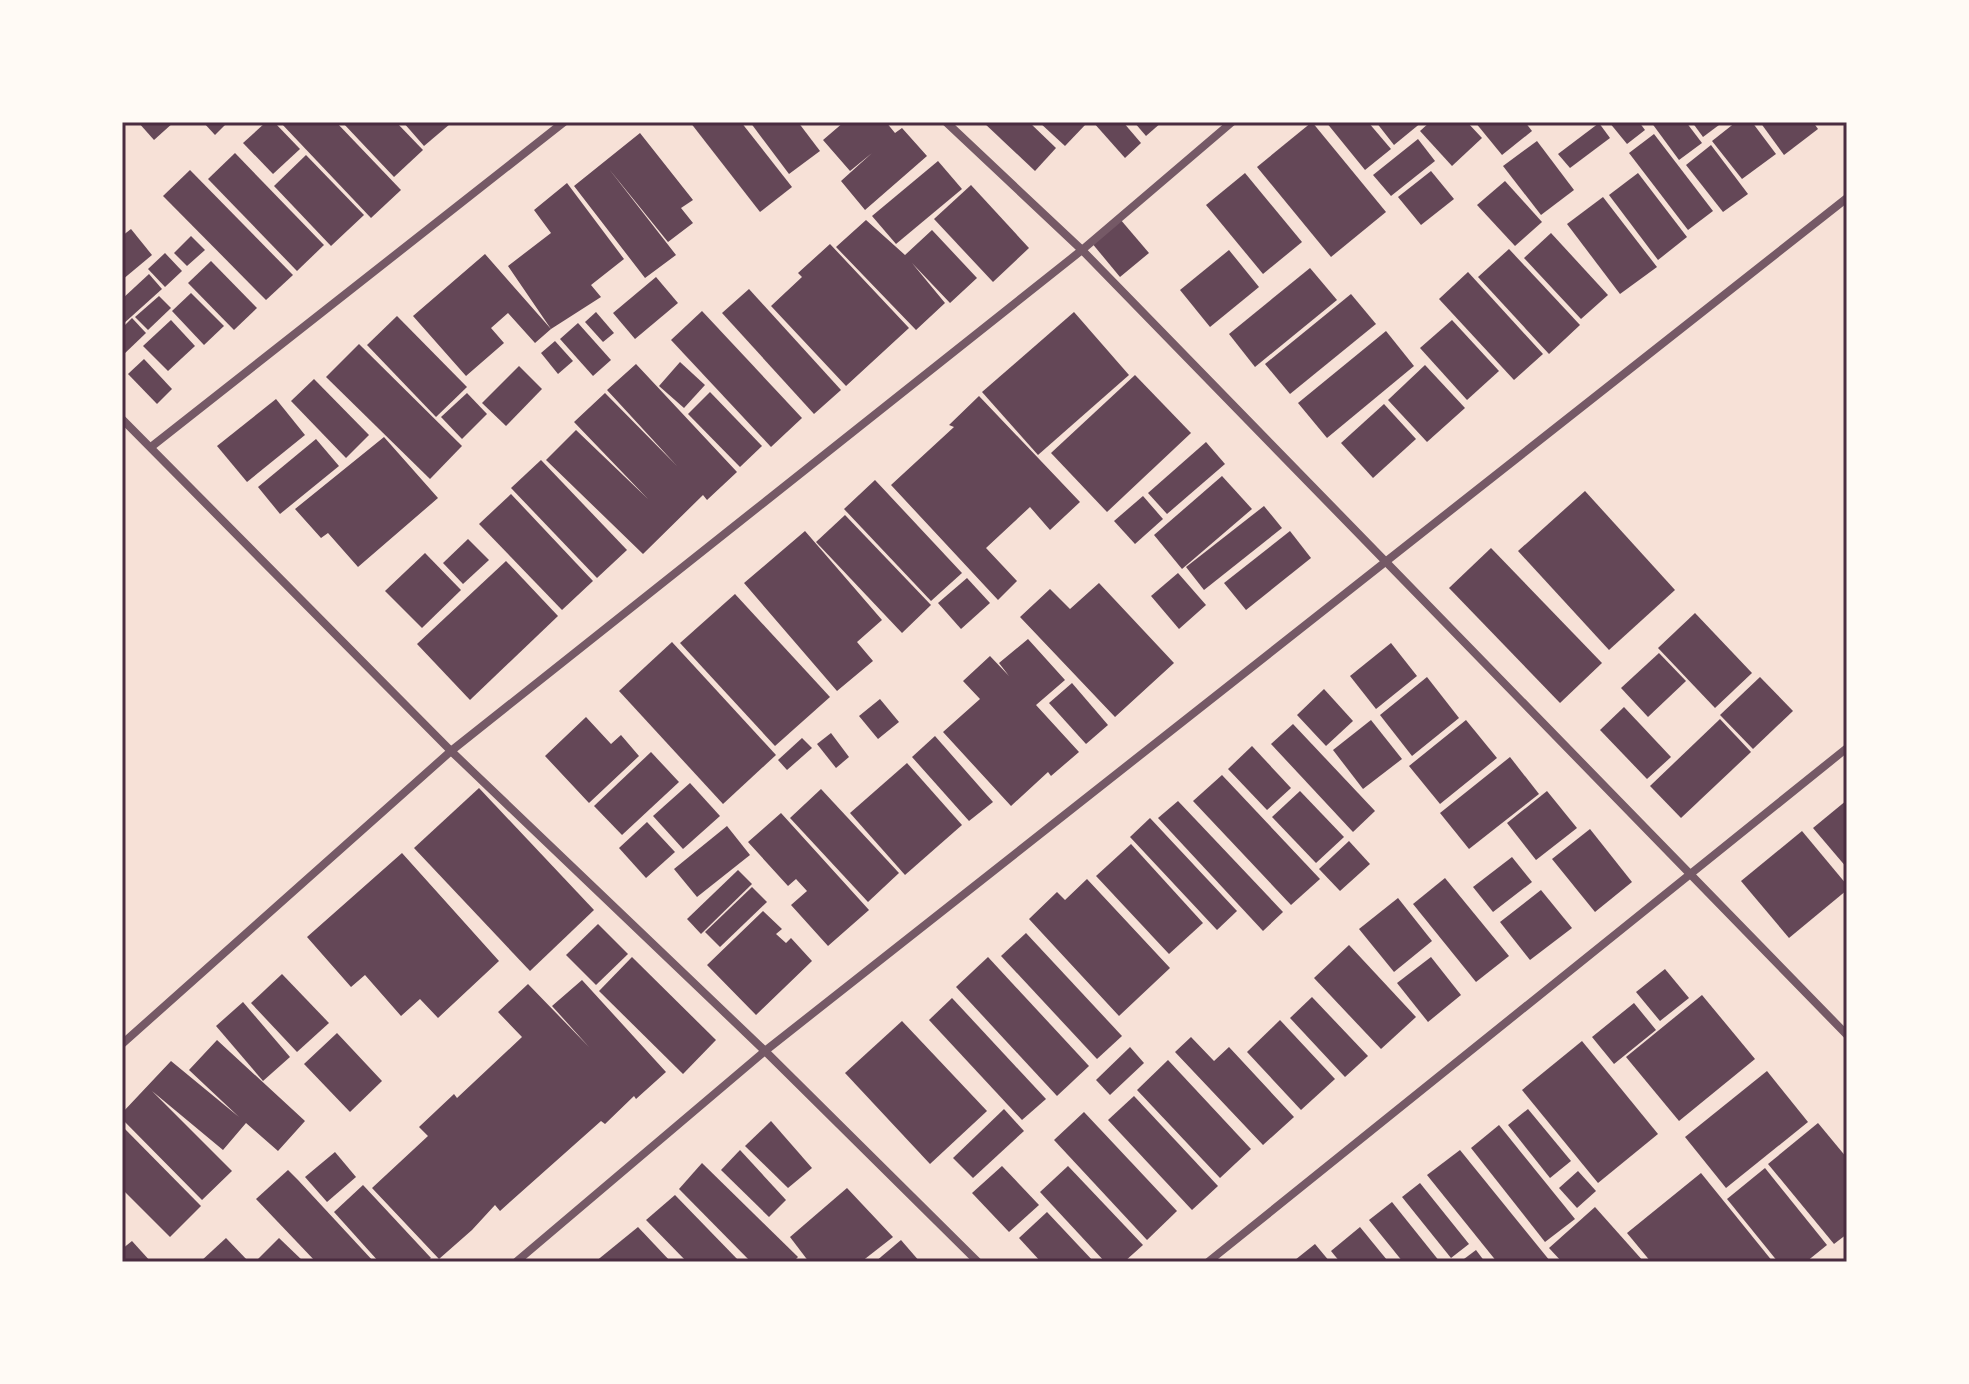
<svg xmlns="http://www.w3.org/2000/svg" width="1969" height="1384" viewBox="0 0 1969 1384" font-family="Ubuntu,sans-serif">
<style>
.building{fill:#644757}
.lines{fill:none;stroke-linecap:round;stroke-linejoin:round}
.minor{stroke:#755966;stroke-width:8}
.neatline{fill:none;stroke:#4a2c40;stroke-width:3}
</style>
<rect width="100%" height="100%" fill="#f7e1d7"/>
<g class="building">
<polygon points="138,122 174,122 154,140"/>
<polygon points="203,122 228,122 215,135"/>
<polygon points="266,122 274,122 300,149 273,174 243,143"/>
<polygon points="280,122 336,122 401,190 371,218"/>
<polygon points="342,122 396,122 423,150 394,177"/>
<polygon points="403,122 448,122 450,124 424,146"/>
<polygon points="690,122 741,122 792,187 760,212"/>
<polygon points="750,122 798,122 820,151 789,174"/>
<polygon points="844,122 886,122 895,133 902,128 927,156 865,210 841,181 872,153 850,171 823,140"/>
<polygon points="983,122 1029,122 1056,148 1035,171"/>
<polygon points="1039,122 1084,122 1086,124 1065,146"/>
<polygon points="1093,122 1123,122 1141,143 1125,158"/>
<polygon points="1134,122 1162,122 1146,136"/>
<polygon points="1312,122 1386,212 1331,257 1257,167"/>
<polygon points="1326,122 1368,122 1391,149 1365,170"/>
<polygon points="1376,122 1422,122 1394,145"/>
<polygon points="1430,122 1467,122 1482,138 1452,166 1420,131"/>
<polygon points="1475,122 1525,122 1532,131 1502,155"/>
<polygon points="1609,122 1639,122 1645,130 1627,144"/>
<polygon points="1651,122 1686,122 1702,143 1679,160"/>
<polygon points="1692,122 1723,122 1703,137"/>
<polygon points="1736,122 1752,122 1776,154 1742,179 1712,141"/>
<polygon points="1760,122 1813,122 1818,129 1784,155"/>
<polygon points="1599,123 1610,138 1570,168 1558,154"/>
<polygon points="640,133 693,200 681,208 693,223 668,242 609,169 676,255 645,278 574,186"/>
<polygon points="1654,134 1713,211 1688,230 1629,153"/>
<polygon points="1418,139 1435,161 1391,196 1373,175"/>
<polygon points="1537,141 1574,190 1541,215 1503,166"/>
<polygon points="1711,145 1748,194 1723,212 1686,165"/>
<polygon points="235,153 324,245 297,271 208,179"/>
<polygon points="306,155 364,215 331,246 274,186"/>
<polygon points="938,161 962,189 896,244 872,216"/>
<polygon points="190,170 293,275 266,300 163,196"/>
<polygon points="1431,171 1454,199 1421,225 1398,197"/>
<polygon points="1245,173 1302,242 1263,274 1206,205"/>
<polygon points="1638,173 1687,237 1658,260 1609,195"/>
<polygon points="1505,181 1542,222 1515,246 1477,205"/>
<polygon points="567,183 624,259 591,285 601,297 551,329 535,343 508,313 491,328 504,343 466,376 413,316 485,254 551,329 508,266 551,233 534,210"/>
<polygon points="971,185 1029,248 993,282 934,219"/>
<polygon points="1603,197 1657,267 1620,294 1567,224"/>
<polygon points="1120,219 1149,253 1120,277 1091,242"/>
<polygon points="866,220 905,255 932,230 977,278 950,303 912,263 945,303 916,330 836,247"/>
<polygon points="131,229 152,255 122,280 122,236"/>
<polygon points="1551,233 1608,295 1581,319 1524,258"/>
<polygon points="191,236 205,250 187,266 174,253"/>
<polygon points="830,244 909,328 846,386 771,306 802,277 798,273"/>
<polygon points="1509,249 1580,325 1549,354 1478,277"/>
<polygon points="1229,250 1259,287 1210,327 1180,290"/>
<polygon points="165,253 182,271 165,287 148,269"/>
<polygon points="211,261 257,308 234,330 188,283"/>
<polygon points="1310,268 1337,300 1255,367 1229,334"/>
<polygon points="1468,272 1543,354 1514,380 1439,299"/>
<polygon points="149,274 162,289 122,325 122,299"/>
<polygon points="656,277 678,303 635,339 613,313"/>
<polygon points="749,289 841,390 814,414 722,313"/>
<polygon points="191,293 224,326 204,345 172,311"/>
<polygon points="1351,294 1376,324 1290,394 1265,364"/>
<polygon points="159,296 171,308 148,330 135,317"/>
<polygon points="702,311 802,418 771,447 671,340"/>
<polygon points="596,312 614,333 603,342 585,322"/>
<polygon points="1074,312 1129,375 1038,455 982,392"/>
<polygon points="397,316 467,387 436,417 367,345"/>
<polygon points="132,318 146,333 122,356 122,328"/>
<polygon points="171,320 195,346 168,371 143,346"/>
<polygon points="1452,320 1499,371 1467,400 1420,348"/>
<polygon points="578,323 611,360 593,376 560,339"/>
<polygon points="1386,331 1414,366 1327,438 1298,403"/>
<polygon points="555,341 573,361 558,374 541,353"/>
<polygon points="359,344 462,446 430,479 326,377"/>
<polygon points="144,359 172,389 157,404 128,374"/>
<polygon points="680,362 705,385 684,408 659,386"/>
<polygon points="636,364 737,472 707,500 703,495 643,554 546,460 576,430 648,499 574,422 605,393 677,466 607,390"/>
<polygon points="1425,365 1465,408 1427,442 1388,400"/>
<polygon points="519,366 542,389 506,426 482,403"/>
<polygon points="1135,375 1191,433 1107,512 1051,453"/>
<polygon points="314,379 369,435 346,458 291,401"/>
<polygon points="710,392 762,446 740,467 688,414"/>
<polygon points="467,393 487,414 462,439 441,417"/>
<polygon points="979,396 1080,502 1050,530 1030,507 986,548 1017,581 998,600 891,485 954,427 949,425"/>
<polygon points="276,399 305,435 247,482 217,446"/>
<polygon points="1384,404 1416,439 1373,478 1341,443"/>
<polygon points="384,437 438,498 358,567 328,533 321,538 295,509"/>
<polygon points="316,439 339,466 280,514 258,487"/>
<polygon points="1206,442 1225,464 1167,514 1148,493"/>
<polygon points="541,460 627,550 597,578 511,488"/>
<polygon points="1222,476 1252,509 1182,569 1154,535"/>
<polygon points="875,480 962,573 931,601 844,509"/>
<polygon points="1585,491 1675,590 1609,650 1518,551"/>
<polygon points="511,494 593,581 562,610 479,524"/>
<polygon points="1143,496 1163,519 1135,544 1114,521"/>
<polygon points="1264,506 1282,528 1204,590 1186,567"/>
<polygon points="845,515 931,605 902,633 816,542"/>
<polygon points="805,531 882,620 857,642 873,661 837,691 744,583"/>
<polygon points="1290,531 1311,558 1246,610 1224,583"/>
<polygon points="468,539 489,560 463,584 443,563"/>
<polygon points="1491,548 1602,663 1560,703 1449,588"/>
<polygon points="425,553 461,590 422,628 385,591"/>
<polygon points="506,561 558,616 470,700 417,644"/>
<polygon points="1178,573 1206,605 1179,629 1151,596"/>
<polygon points="967,578 990,603 961,629 938,603"/>
<polygon points="1099,583 1174,663 1115,717 1020,617 1050,589 1070,609"/>
<polygon points="735,594 830,697 775,746 680,643"/>
<polygon points="1695,613 1752,673 1715,708 1658,648"/>
<polygon points="1028,639 1065,680 1036,705 1079,752 1051,776 1048,772 1011,806 943,732 980,699 963,681 990,656 1009,676 999,663"/>
<polygon points="672,642 776,755 723,804 619,691"/>
<polygon points="1391,643 1417,676 1376,709 1350,676"/>
<polygon points="1659,653 1686,681 1648,717 1621,688"/>
<polygon points="1427,677 1459,718 1412,756 1380,715"/>
<polygon points="1760,677 1793,711 1753,749 1720,715"/>
<polygon points="1072,683 1108,725 1086,744 1049,703"/>
<polygon points="1324,689 1353,721 1326,746 1297,715"/>
<polygon points="880,699 899,722 878,739 859,716"/>
<polygon points="1624,707 1671,757 1647,779 1600,730"/>
<polygon points="586,717 611,744 621,735 639,756 589,803 545,756"/>
<polygon points="1720,719 1751,752 1681,818 1650,786"/>
<polygon points="1371,720 1402,759 1363,789 1333,750"/>
<polygon points="1466,720 1497,758 1440,804 1409,766"/>
<polygon points="1293,724 1375,811 1353,832 1271,744"/>
<polygon points="831,733 849,757 836,768 817,744"/>
<polygon points="935,736 993,802 969,821 912,757"/>
<polygon points="802,738 812,748 787,770 778,760"/>
<polygon points="1252,746 1291,788 1267,810 1228,769"/>
<polygon points="651,752 679,782 622,835 594,806"/>
<polygon points="1510,757 1539,794 1469,849 1440,813"/>
<polygon points="907,763 962,825 905,875 850,813"/>
<polygon points="1222,775 1320,879 1291,905 1193,801"/>
<polygon points="690,783 720,816 683,849 653,816"/>
<polygon points="479,788 594,910 530,971 414,848"/>
<polygon points="821,789 899,873 868,902 790,818"/>
<polygon points="1300,791 1344,837 1316,863 1272,817"/>
<polygon points="1547,791 1577,828 1536,860 1507,823"/>
<polygon points="1847,800 1847,868 1813,828"/>
<polygon points="1178,801 1283,912 1263,931 1158,818"/>
<polygon points="781,813 869,910 828,946 791,905 807,891 796,879 788,886 748,842"/>
<polygon points="1150,818 1237,911 1217,930 1130,837"/>
<polygon points="647,822 675,852 646,878 619,848"/>
<polygon points="727,826 750,855 697,897 674,869"/>
<polygon points="1590,829 1632,882 1595,912 1552,859"/>
<polygon points="1802,831 1847,885 1847,890 1789,938 1741,881"/>
<polygon points="1349,841 1370,864 1340,891 1319,869"/>
<polygon points="1131,844 1203,923 1169,954 1096,876"/>
<polygon points="402,853 499,961 438,1018 420,999 401,1016 365,975 351,987 307,937"/>
<polygon points="1512,857 1532,882 1493,912 1473,887"/>
<polygon points="738,870 752,884 701,934 687,919"/>
<polygon points="1445,878 1509,956 1476,982 1413,904"/>
<polygon points="1087,879 1170,968 1119,1016 1029,919 1057,892 1065,900"/>
<polygon points="752,887 767,902 720,947 705,932"/>
<polygon points="1541,890 1572,928 1530,960 1500,922"/>
<polygon points="1398,898 1432,941 1394,972 1359,929"/>
<polygon points="763,911 782,929 776,934 786,943 791,938 812,961 756,1015 707,965"/>
<polygon points="598,924 628,954 596,985 566,955"/>
<polygon points="1026,933 1122,1036 1097,1059 1001,956"/>
<polygon points="1349,945 1416,1017 1381,1049 1314,978"/>
<polygon points="632,957 716,1040 683,1074 599,991"/>
<polygon points="988,957 1089,1066 1057,1096 956,987"/>
<polygon points="1431,957 1461,995 1428,1022 1397,983"/>
<polygon points="1665,969 1689,998 1660,1021 1636,992"/>
<polygon points="282,974 329,1023 297,1052 251,1003"/>
<polygon points="582,980 666,1072 636,1099 634,1096 605,1124 601,1121 500,1211 495,1205 472,1230 439,1259 372,1188 428,1136 419,1127 454,1094 457,1098 522,1037 498,1012 528,984 589,1047 552,1006"/>
<polygon points="1702,995 1755,1059 1679,1121 1626,1057"/>
<polygon points="1312,997 1368,1056 1345,1077 1290,1018"/>
<polygon points="952,998 1046,1099 1022,1120 929,1020"/>
<polygon points="243,1002 290,1057 263,1081 216,1026"/>
<polygon points="1634,1003 1656,1030 1614,1064 1592,1037"/>
<polygon points="1280,1020 1335,1079 1301,1110 1247,1052"/>
<polygon points="902,1021 987,1111 930,1164 845,1073"/>
<polygon points="337,1033 382,1081 350,1112 304,1064"/>
<polygon points="1191,1037 1214,1061 1229,1047 1294,1117 1263,1145 1175,1052"/>
<polygon points="217,1040 305,1121 278,1151 246,1123 223,1150 152,1091 232,1171 202,1200 122,1119 122,1113 171,1061 239,1117 189,1070"/>
<polygon points="1582,1041 1658,1134 1598,1183 1522,1090"/>
<polygon points="1130,1047 1144,1063 1110,1095 1096,1080"/>
<polygon points="1168,1060 1251,1149 1220,1178 1137,1090"/>
<polygon points="1767,1071 1808,1122 1726,1188 1685,1137"/>
<polygon points="1134,1096 1218,1186 1192,1210 1108,1120"/>
<polygon points="1004,1109 1024,1131 973,1178 953,1158"/>
<polygon points="1528,1109 1571,1161 1550,1178 1508,1125"/>
<polygon points="1084,1112 1177,1211 1147,1240 1054,1140"/>
<polygon points="771,1121 812,1168 788,1188 745,1146"/>
<polygon points="1818,1123 1847,1158 1847,1234 1834,1244 1768,1164"/>
<polygon points="1499,1125 1575,1219 1545,1242 1471,1148"/>
<polygon points="122,1126 201,1206 170,1237 122,1189"/>
<polygon points="740,1150 786,1200 769,1217 721,1170"/>
<polygon points="1460,1150 1550,1261 1497,1262 1427,1175"/>
<polygon points="335,1152 356,1177 327,1202 305,1177"/>
<polygon points="702,1163 798,1257 793,1262 751,1262 679,1189"/>
<polygon points="1002,1166 1039,1205 1009,1232 972,1193"/>
<polygon points="1068,1166 1143,1245 1124,1262 1105,1262 1040,1192"/>
<polygon points="1765,1168 1827,1245 1806,1262 1778,1262 1727,1199"/>
<polygon points="288,1170 298,1180 374,1262 316,1262 256,1199"/>
<polygon points="1578,1171 1596,1191 1577,1208 1559,1188"/>
<polygon points="1701,1173 1773,1262 1651,1262 1627,1233"/>
<polygon points="1420,1183 1469,1244 1451,1258 1402,1197"/>
<polygon points="363,1185 431,1258 426,1262 379,1262 334,1212"/>
<polygon points="847,1188 893,1237 861,1262 809,1262 790,1237"/>
<polygon points="675,1195 740,1262 687,1262 646,1220"/>
<polygon points="1392,1202 1440,1262 1403,1262 1369,1220"/>
<polygon points="1595,1207 1644,1262 1562,1262 1549,1248"/>
<polygon points="1047,1212 1094,1262 1041,1262 1019,1238"/>
<polygon points="638,1227 671,1262 595,1262"/>
<polygon points="1360,1227 1387,1260 1385,1262 1340,1262 1331,1251"/>
<polygon points="226,1238 249,1262 200,1262"/>
<polygon points="279,1238 304,1262 255,1262"/>
<polygon points="901,1240 920,1262 875,1262"/>
<polygon points="132,1241 151,1262 122,1262 122,1249"/>
<polygon points="1315,1244 1330,1262 1296,1262 1295,1260"/>
<polygon points="1476,1250 1485,1262 1460,1262"/>
</g>
<g class="lines">
<g class="minor">
<polyline points="946,122 1082,250 1847,1035"/>
<polyline points="122,419 451,751 765,1051 978,1262"/>
<polyline points="151,447 564,122"/>
<polyline points="122,1044 451,751 1082,250 1232,122"/>
<polyline points="516,1262 765,1051 1847,198"/>
<polyline points="1208,1262 1847,748"/>
</g>
</g>
<rect width="1969" height="1384" fill="none" stroke="#fffaf5" stroke-width="248"/>
<rect x="124" y="124" width="1721" height="1136" class="neatline"/>
</svg>
